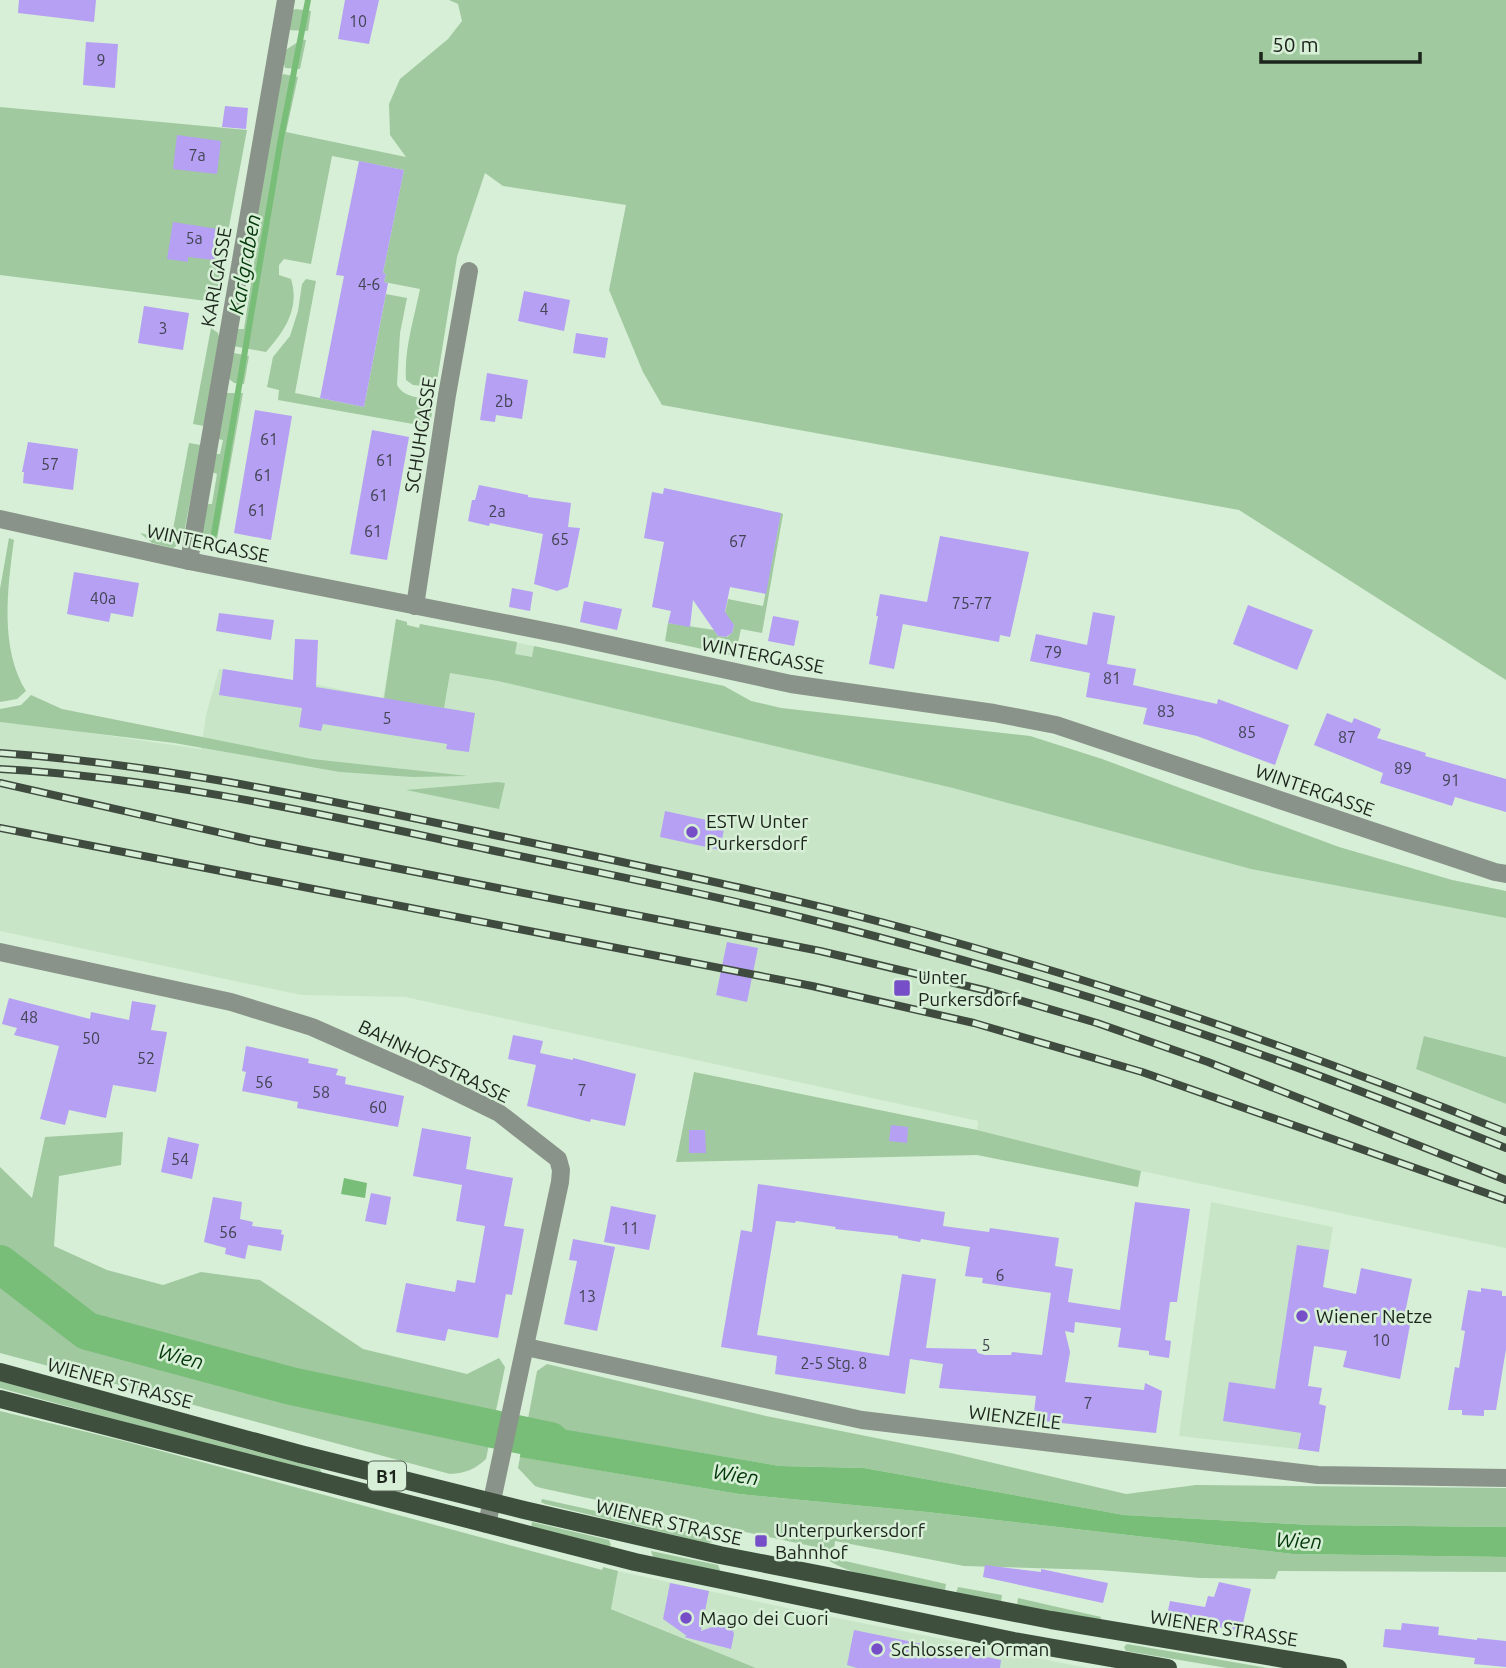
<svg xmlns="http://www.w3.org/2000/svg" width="1506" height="1668" viewBox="0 0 1506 1668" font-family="Ubuntu,sans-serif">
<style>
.built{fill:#c8e6c7}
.green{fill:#a0c99f}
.water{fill:#78bd78}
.pier{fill:#d7efd6}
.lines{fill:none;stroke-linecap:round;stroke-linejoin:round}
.stream{stroke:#78bd78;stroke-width:6}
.river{stroke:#78bd78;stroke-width:38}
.building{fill:#b5a0f4;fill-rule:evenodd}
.minor{stroke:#899389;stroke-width:18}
.major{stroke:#3e4f3e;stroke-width:18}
.rail-casing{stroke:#3f4b3f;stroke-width:8}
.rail{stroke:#d7efd6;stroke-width:5;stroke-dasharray:16;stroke-linecap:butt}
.poi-dot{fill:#764ec7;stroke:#d7efd6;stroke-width:2.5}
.labels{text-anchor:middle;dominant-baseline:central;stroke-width:5;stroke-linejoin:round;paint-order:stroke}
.number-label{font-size:16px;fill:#424452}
.shield{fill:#d7efd6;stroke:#546254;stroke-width:2}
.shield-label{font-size:18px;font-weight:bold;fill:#1c251c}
.street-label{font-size:19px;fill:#1c251c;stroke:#d7efd6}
.poi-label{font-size:19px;fill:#1c251c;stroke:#d7efd6;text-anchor:start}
.water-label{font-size:21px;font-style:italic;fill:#033709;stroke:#d7efd6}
</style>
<rect width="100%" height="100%" fill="#d7efd6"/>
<g class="built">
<polygon points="396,619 407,622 407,625 419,628 420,624 504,640 724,686 751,701 781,708 1030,736 1102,759 1339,847 1452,880 1506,891 1506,1057 1425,1036 1416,1068 1506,1104 1506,1248 1141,1171 977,1130 978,1121 405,997 301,995 0,931 0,722 42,726 201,749 206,715 219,669 288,679 383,698"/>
<polygon points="1211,1202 1333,1227 1298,1449 1179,1436"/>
<polygon points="618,1571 792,1609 1088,1668 756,1668 610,1608"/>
</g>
<g class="green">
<path d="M449,0H1506V680L1239,510L662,405L643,372L609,290L626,205L503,186L485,173L457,257L436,387L413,385L406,380C404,349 414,319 420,289L384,282L386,274L383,273L404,170L332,156L311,264L284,259L279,265V275L291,279C300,308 285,331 266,352L233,346L236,329H244L258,237L252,234L279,80L283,74L298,77L286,132L406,157L390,135L389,104L400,79L448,39L462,21L458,4Z"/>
<polygon points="296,9 311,11 308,31 287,30 292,10"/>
<polygon points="299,39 306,40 300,69 285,68 283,60 284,51 298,42"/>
<polygon points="0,107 247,130 215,302 0,275"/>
<path d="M306,279L316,281L295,393L364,407L386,294L407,298L400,333L397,385C405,399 420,397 434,399L430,427L278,400L279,390L267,387L273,357L290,336L298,311L302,284Z"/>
<polygon points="211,328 218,333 220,340 204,426 193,424"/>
<polygon points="234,353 249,356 244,384 234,383 227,377"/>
<polygon points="226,393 243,393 216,545 199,542 206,504 212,504 217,474 212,472 215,454 220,454 223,440 218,439"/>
<polygon points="189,443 201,445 183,538 172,535"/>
<polygon points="781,513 783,514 762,633 741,629 735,656 665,641 668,623 714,630 718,636 727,637 732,633 734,625 724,618 728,599 763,606"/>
<polygon points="140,533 181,543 173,548 152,543"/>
<path d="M9,538L14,540C7,590 0,649 26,691L17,699L0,702V589Z"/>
<polygon points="396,619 407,622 407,625 419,628 420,624 517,642 515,654 532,657 534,646 724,686 751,701 781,708 1030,736 1102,759 1339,847 1452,880 1506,891 1506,918 1251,869 953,788 498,681 450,673 444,708 384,699"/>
<polygon points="31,695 62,709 312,759 468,776 412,777 340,772 174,743 0,722 0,709 21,705"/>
<polygon points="498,782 505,783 499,809 406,790"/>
<polygon points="1424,1036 1506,1057 1506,1104 1416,1069"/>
<polygon points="694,1072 977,1130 1141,1171 1138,1187 977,1155 676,1162"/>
<path d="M123,1132L121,1165L59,1176L54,1246L107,1270L163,1285L201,1272L260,1280L363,1349L467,1374L499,1358L505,1367L486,1459C475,1469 466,1473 450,1474L0,1353V1167L32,1198L45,1137Z"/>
<polygon points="547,1364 766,1416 951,1453 1126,1494 1196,1485 1506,1488 1506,1527 1311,1525 1124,1515 864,1468 780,1466 527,1424 537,1371"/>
<polygon points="0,1381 320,1469 322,1473 319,1475 0,1388"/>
<polygon points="0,1411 124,1441 602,1570 603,1567 618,1571 611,1609 756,1668 0,1668"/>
<polygon points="520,1457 739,1494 927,1512 1293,1554 1506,1557 1506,1572 1278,1571 1275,1579 1200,1578 1099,1570 964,1566 835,1541 834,1551 541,1488 535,1486 518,1468"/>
<polygon points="542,1499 709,1536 719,1541 707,1543 545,1504 541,1502"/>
<polygon points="532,1522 609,1540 611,1545 608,1547 531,1528"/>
<polygon points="651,1551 718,1565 720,1570 719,1572 653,1557"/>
<path d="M823,1556L946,1584L945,1590C912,1584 847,1578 823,1556Z"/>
<polygon points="958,1587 1002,1595 1001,1602 956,1593"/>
<polygon points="1018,1598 1101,1617 1100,1621 1017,1605"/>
<polygon points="1127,1644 1268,1668 1227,1668 1126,1651 1124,1647"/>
</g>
<g class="water">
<polygon points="344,1178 367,1183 365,1198 341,1194"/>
<polygon points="514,1421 780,1466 864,1468 1124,1515 1311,1525 1506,1527 1506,1557 1293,1554 927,1512 739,1494 507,1455"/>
</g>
<polygon class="pier" points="514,1418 527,1420 519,1461 506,1458"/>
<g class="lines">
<polyline class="stream" points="214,534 281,138 308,0"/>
<polyline class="river" points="0,1264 87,1331 291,1386 550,1441"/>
</g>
<g class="building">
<polygon points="19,0 96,0 94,22 18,13"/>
<polygon points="345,0 379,0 369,44 338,39"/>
<polygon points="86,42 118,44 115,88 83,85"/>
<polygon points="225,106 248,108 246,129 222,127"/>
<polygon points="177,135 221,141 217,174 173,169"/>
<polygon points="359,161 404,170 383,273 386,274 384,282 388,283 364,407 320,398 344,276 336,275"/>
<polygon points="173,222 218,229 214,260 188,257 188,262 167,259"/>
<polygon points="524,291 570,300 564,331 518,321"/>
<polygon points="144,306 189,313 183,350 138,343"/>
<polygon points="576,333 608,338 605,358 573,353"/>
<polygon points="487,373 528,380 522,419 496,415 495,422 480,420"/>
<polygon points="255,410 292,416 271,540 234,533"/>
<polygon points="372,430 409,437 387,560 350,554"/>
<polygon points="28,442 78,449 73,490 23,483 24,472 22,472"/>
<polygon points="479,485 528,495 528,497 571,503 568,527 580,528 568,587 557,591 534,584 543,534 490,523 489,526 468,521 472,500 475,500"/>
<polygon points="664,488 781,513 766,594 730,587 725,612 734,625 732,633 726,637 718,636 693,600 690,627 668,623 671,611 652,607 664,542 644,538 652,492 663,494"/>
<polygon points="940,536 1029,552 1010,637 1000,635 999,642 903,624 894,669 869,664 878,616 876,616 880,594 927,602"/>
<polygon points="74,572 139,583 133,617 111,613 109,622 67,614"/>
<polygon points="512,588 533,592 530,611 509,607"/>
<polygon points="584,601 622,609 617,630 580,622"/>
<polygon points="1248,605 1313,630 1297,670 1233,644"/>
<polygon points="1093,612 1115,616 1107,664 1136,669 1133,685 1217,704 1218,699 1289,725 1275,765 1197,736 1143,724 1147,708 1086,697 1090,673 1030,661 1036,634 1087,645"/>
<polygon points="219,613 274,620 271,640 216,631"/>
<polygon points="773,616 799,621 794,646 768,641"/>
<polygon points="295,639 318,640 316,687 475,713 469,752 446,749 447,744 323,724 321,731 299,727 302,708 219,695 223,669 293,680"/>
<polygon points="1327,713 1352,723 1354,718 1381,729 1377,738 1426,753 1425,756 1506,779 1506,812 1455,797 1452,806 1380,783 1383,773 1314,745"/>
<polygon points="665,811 725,824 720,850 660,837"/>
<polygon points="727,942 758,948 747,1002 716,995"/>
<polygon points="9,998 90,1019 91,1012 129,1020 132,1001 156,1005 151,1030 167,1032 156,1092 113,1085 106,1118 69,1110 65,1125 40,1119 59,1046 14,1035 17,1028 2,1024"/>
<polygon points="513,1035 543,1041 540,1053 573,1060 573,1058 636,1074 625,1126 591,1119 590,1122 527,1106 536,1065 508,1059"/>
<polygon points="246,1046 309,1059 308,1063 338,1069 336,1075 346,1077 345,1084 404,1096 398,1127 297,1108 298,1102 242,1091 246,1072 242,1071"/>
<polygon points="891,1125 908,1127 907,1143 889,1141"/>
<polygon points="422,1128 471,1137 466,1169 513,1178 504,1226 524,1229 512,1295 506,1294 498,1338 448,1329 445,1341 396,1332 406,1283 455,1292 457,1280 475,1283 485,1226 456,1221 462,1185 413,1176"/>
<polygon points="689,1130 705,1130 706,1153 689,1153"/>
<polygon points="168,1137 199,1144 192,1179 161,1172"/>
<path d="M758,1184L945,1212L943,1226L989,1232L990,1228L1059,1238L1055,1266L1073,1269L1068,1302L1120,1310L1135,1202L1190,1209L1177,1302H1170L1165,1340L1171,1341L1169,1358L1149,1355V1351L1118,1347L1121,1328L1075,1322L1074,1333L1065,1331L1070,1352L1065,1382L1144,1390L1145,1383L1162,1391L1156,1433L1033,1420L1036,1396L939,1388L943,1364L910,1359L905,1394L775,1374L777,1356L721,1347L741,1230L752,1232ZM776,1221L795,1223L796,1221L836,1227L835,1229L898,1236V1238L920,1242L921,1239L970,1247L965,1276L983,1278L982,1283L1051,1293L1042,1355L1012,1352L1011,1355H985L978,1353L976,1349L926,1348L936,1279L902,1274L889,1356L757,1335Z"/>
<polygon points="371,1193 391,1197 386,1225 365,1221"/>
<polygon points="213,1197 242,1202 240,1219 253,1222 252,1226 282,1230 281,1234 284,1235 281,1251 248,1245 245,1259 225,1254 226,1248 204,1242"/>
<polygon points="611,1206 656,1215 649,1250 604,1242"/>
<polygon points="573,1239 615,1247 597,1331 564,1324 577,1261 569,1260"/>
<polygon points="1297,1245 1329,1250 1323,1287 1356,1294 1361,1268 1412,1279 1405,1313 1412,1314 1400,1379 1343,1367 1347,1351 1314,1346 1308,1386 1322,1388 1319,1404 1326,1406 1319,1452 1298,1449 1301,1433 1223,1421 1229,1382 1275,1389"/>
<polygon points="1481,1288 1502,1291 1502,1296 1506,1296 1506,1349 1496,1410 1484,1410 1484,1416 1462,1415 1462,1410 1448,1410 1455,1367 1459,1368 1465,1331 1461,1330 1468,1290 1481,1292"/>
<polygon points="985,1565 1041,1572 1041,1569 1108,1583 1103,1603 983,1577"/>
<polygon points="1219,1582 1251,1589 1241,1632 1167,1615 1170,1601 1205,1607 1208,1596 1214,1597"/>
<polygon points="670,1583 709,1591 701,1631 729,1621 734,1634 731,1649 684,1637 687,1636 663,1619"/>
<polygon points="1402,1623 1439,1627 1438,1635 1477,1640 1477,1638 1506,1641 1506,1667 1474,1664 1475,1658 1383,1647 1385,1629 1401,1630"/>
<polygon points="854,1630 1001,1660 1000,1668 857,1668 847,1665"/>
</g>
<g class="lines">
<g class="minor">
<polyline points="0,519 189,561 565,635 791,684 994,713 1056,725 1495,872 1506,874"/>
<polyline points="189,561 286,0"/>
<polyline points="415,606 447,395 469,271"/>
<polyline points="0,952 231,1002 312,1027 423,1076 499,1113 558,1159 561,1170 560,1182 487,1524"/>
<polyline points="526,1347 862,1420 1318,1475 1506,1478"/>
</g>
<g class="major">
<polyline points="0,1372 300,1454 524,1510 720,1555 1051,1620 1338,1668"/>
<polyline points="0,1399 635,1562 1014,1641 1168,1668"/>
</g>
<defs>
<g id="rail">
<path d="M0,753C172,765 340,803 509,838C649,868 790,896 929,935C1125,989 1317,1056 1506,1132"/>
<path d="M0,769C165,778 325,815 486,849C591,871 696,891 800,917C881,937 961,959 1042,983C1200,1029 1353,1087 1506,1148"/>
<polyline points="0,783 257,841 820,951 988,991 1097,1023 1208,1062 1506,1180"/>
<polyline points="0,828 812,986 974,1023 1142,1072 1506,1200"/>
</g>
</defs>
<use href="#rail" class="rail-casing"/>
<use href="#rail" class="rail"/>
</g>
<g class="poi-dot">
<circle cx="692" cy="832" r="7"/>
<rect x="893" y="979" width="18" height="18" rx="3.5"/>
<circle cx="1302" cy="1316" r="7"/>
<rect x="754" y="1534" width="14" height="14" rx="3.5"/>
<circle cx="686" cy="1618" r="7"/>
<circle cx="877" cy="1649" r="7"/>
</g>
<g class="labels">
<g class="number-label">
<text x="358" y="21">10</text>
<text x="101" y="60">9</text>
<text x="197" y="155">7a</text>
<text x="194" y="238">5a</text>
<text x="369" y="284">4-6</text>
<text x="544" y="309">4</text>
<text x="163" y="328">3</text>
<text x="504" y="401">2b</text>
<text x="269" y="439">61</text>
<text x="385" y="460">61</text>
<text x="50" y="464">57</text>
<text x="263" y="475">61</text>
<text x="379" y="495">61</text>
<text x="257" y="510">61</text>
<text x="497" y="511">2a</text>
<text x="373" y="531">61</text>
<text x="560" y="539">65</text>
<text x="738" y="541">67</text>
<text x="103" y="598">40a</text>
<text x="972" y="603">75-77</text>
<text x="1053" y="652">79</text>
<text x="1112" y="678">81</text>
<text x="1166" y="711">83</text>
<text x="387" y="718">5</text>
<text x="1247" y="732">85</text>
<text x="1347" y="737">87</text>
<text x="1403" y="768">89</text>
<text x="1451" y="780">91</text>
<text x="29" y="1017">48</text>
<text x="91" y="1038">50</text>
<text x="146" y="1058">52</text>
<text x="264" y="1082">56</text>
<text x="582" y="1090">7</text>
<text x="321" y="1092">58</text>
<text x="378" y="1107">60</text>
<text x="180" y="1159">54</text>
<text x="630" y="1228">11</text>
<text x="228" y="1232">56</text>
<text x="1000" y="1275">6</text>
<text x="587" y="1296">13</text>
<text x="1381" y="1340">10</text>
<text x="986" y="1345">5</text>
<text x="834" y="1363">2-5 Stg. 8</text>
<text x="1088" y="1403">7</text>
</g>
<rect class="shield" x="368" y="1461.5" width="38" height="29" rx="5"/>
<g class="shield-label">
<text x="387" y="1476">B1</text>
</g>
<g class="street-label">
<text transform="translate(216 277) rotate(-80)">KARLGASSE</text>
<text transform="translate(420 435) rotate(-81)">SCHUHGASSE</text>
<text transform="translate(208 543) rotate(12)">WINTERGASSE</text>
<text transform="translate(763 655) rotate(11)">WINTERGASSE</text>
<text transform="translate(1315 790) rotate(19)">WINTERGASSE</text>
<text transform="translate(434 1061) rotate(26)">BAHNHOFSTRASSE</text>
<text transform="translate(120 1383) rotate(15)">WIENER STRASSE</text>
<text transform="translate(1015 1417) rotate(7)">WIENZEILE</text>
<text transform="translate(669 1522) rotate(13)">WIENER STRASSE</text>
<text transform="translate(1224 1628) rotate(9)">WIENER STRASSE</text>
</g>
<g class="poi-label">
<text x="706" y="821">ESTW Unter<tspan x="706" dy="22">Purkersdorf</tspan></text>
<text x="918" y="977">Unter<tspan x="918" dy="22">Purkersdorf</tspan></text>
<text x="1316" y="1316">Wiener Netze</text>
<text x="775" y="1530">Unterpurkersdorf<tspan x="775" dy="22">Bahnhof</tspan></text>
<text x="700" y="1618">Mago dei Cuori</text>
<text x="891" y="1649">Schlosserei Orman</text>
</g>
<g class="water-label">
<text transform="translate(244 264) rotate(-80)">Karlgraben</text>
<text transform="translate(181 1356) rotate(15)">Wien</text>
<text transform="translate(736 1474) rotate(9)">Wien</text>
<text transform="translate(1299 1540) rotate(3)">Wien</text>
</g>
</g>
<path d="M1261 52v10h159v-10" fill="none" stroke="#1c251c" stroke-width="3.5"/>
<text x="1272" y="52" font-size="21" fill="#1c251c" stroke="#d7efd6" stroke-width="5" paint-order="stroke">50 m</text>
</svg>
